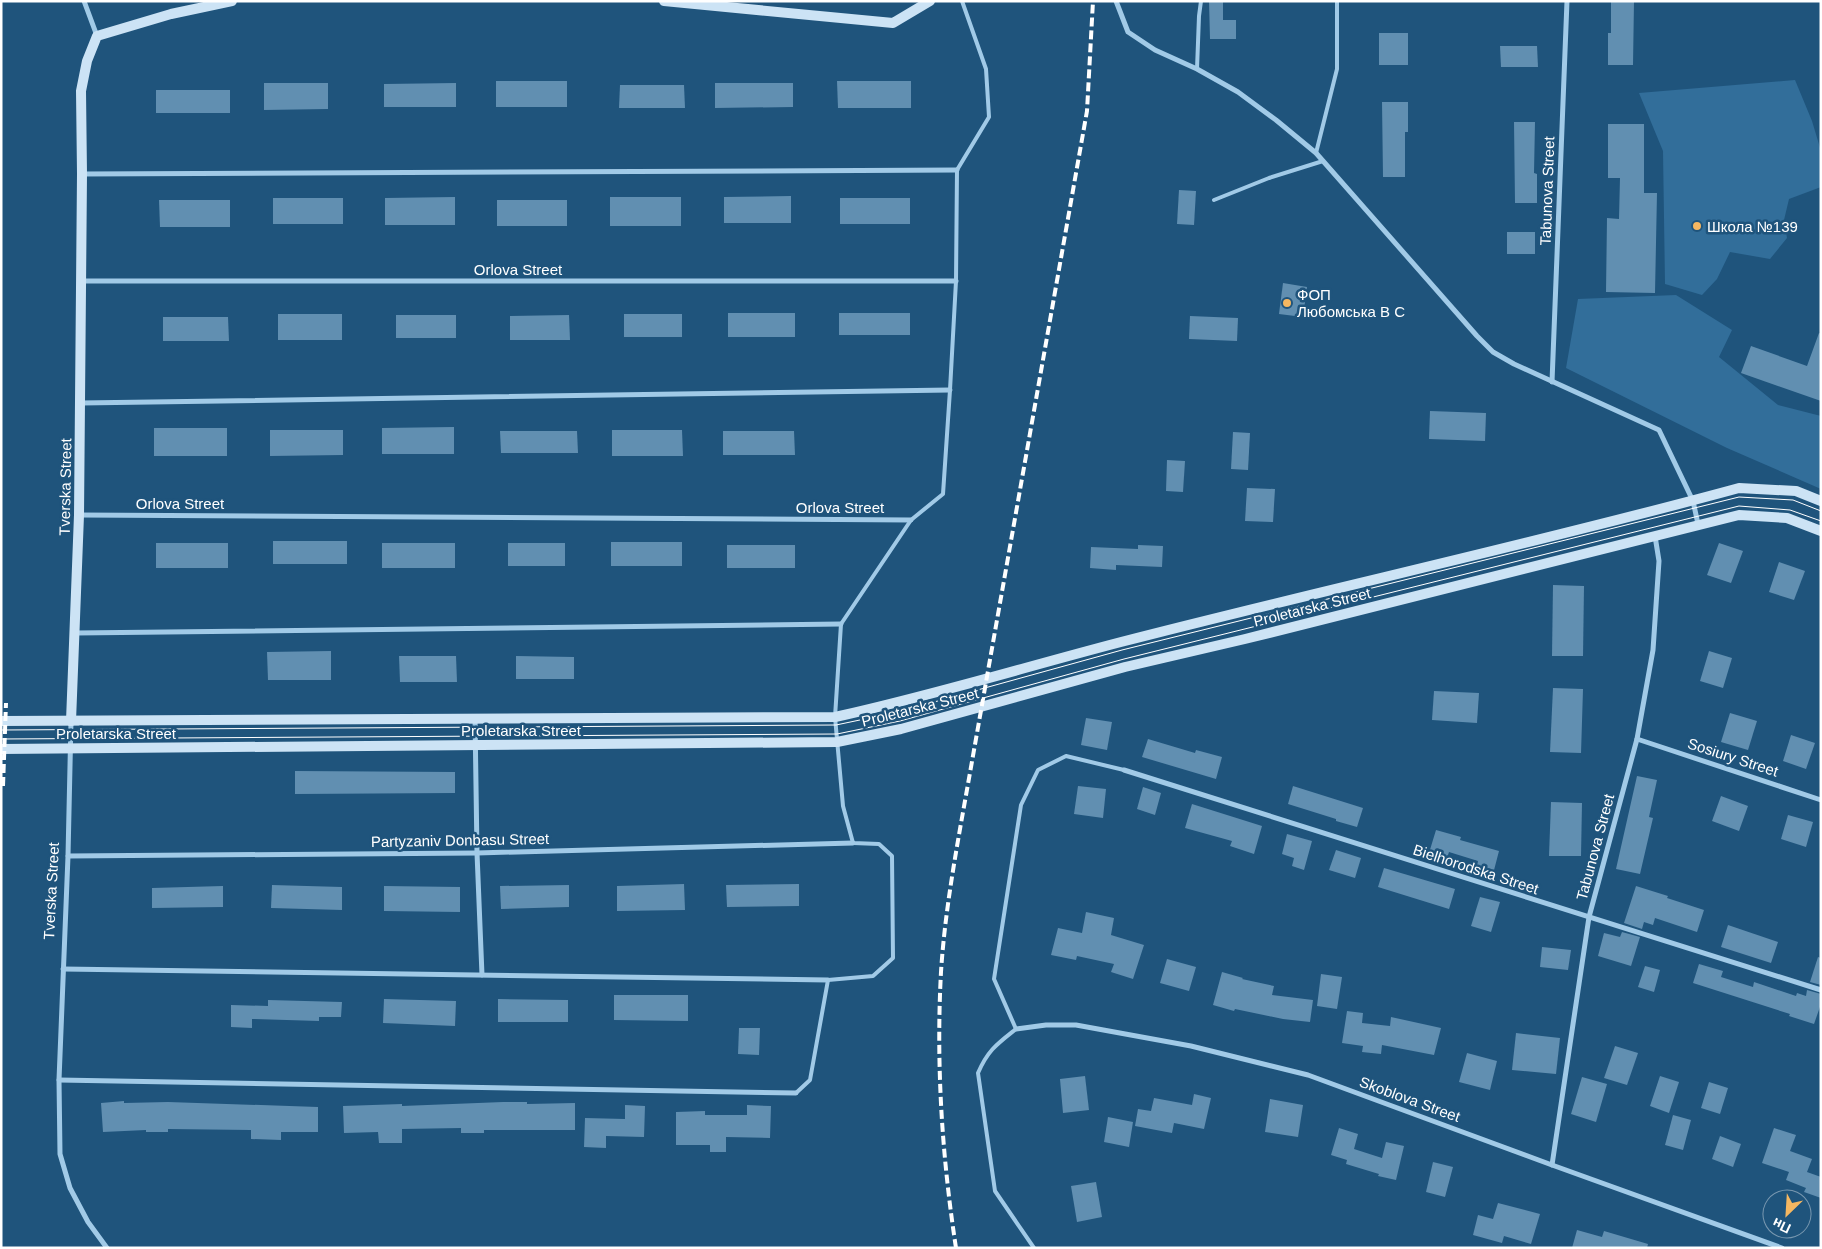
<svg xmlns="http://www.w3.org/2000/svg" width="1822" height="1249" viewBox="0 0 1822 1249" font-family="Arial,sans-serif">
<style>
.green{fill:#326e9a}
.building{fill:#618fb1}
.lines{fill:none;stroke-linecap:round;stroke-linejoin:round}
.service{stroke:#a1cae7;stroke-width:4}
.minor{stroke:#a1cae7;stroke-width:5}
.secondary{stroke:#cce3f5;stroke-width:10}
.tram{stroke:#fff;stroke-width:1}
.rail{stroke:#fff;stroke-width:4;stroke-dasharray:9 4;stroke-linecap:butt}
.poi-dot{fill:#f5b761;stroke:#1f547c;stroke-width:2}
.labels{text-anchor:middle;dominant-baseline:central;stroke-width:5;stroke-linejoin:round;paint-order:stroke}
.street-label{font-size:15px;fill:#fff;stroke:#1f547c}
.poi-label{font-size:15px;fill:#fff;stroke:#1f547c;text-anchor:start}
</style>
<rect width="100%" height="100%" fill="#1f547c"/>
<g class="green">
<polygon points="1795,80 1812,121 1821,151 1821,187 1789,199 1784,220 1787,238 1770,259 1730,252 1717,279 1702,295 1665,284 1663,151 1639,93"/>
<polygon points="1676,295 1732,330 1719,357 1778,405 1821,416 1821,489 1727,448 1566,368 1578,299"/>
</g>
<g class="building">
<polygon points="1209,1 1223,1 1223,20 1236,20 1236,39 1210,39"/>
<polygon points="1611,1 1634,1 1633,65 1608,65 1608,33 1611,33"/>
<rect x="1379" y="33" width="29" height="32"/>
<polygon points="1500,46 1537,46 1538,67 1501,67"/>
<rect x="496" y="81" width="71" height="26"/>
<polygon points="837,81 911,81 911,108 838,108"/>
<polygon points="264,83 328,83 328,109 264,110"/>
<polygon points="456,83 456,107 384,107 384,84"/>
<polygon points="715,83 793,83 793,107 715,108"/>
<polygon points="620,85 684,85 685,108 619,108"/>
<rect x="156" y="90" width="74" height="23"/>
<polygon points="1382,102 1408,102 1408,132 1405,132 1405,177 1383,177"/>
<polygon points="1514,122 1535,122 1534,173 1537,174 1537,203 1515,203"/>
<polygon points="1608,124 1644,124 1644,193 1657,193 1655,293 1606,292 1607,218 1619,219 1620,178 1608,178"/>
<polygon points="1179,190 1196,191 1194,225 1177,224"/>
<polygon points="791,196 791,223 724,223 724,197"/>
<polygon points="455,197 455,225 385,225 385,198"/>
<rect x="610" y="197" width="71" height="29"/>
<rect x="273" y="198" width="70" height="26"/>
<rect x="840" y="198" width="70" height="26"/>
<polygon points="159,200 230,200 230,227 160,227"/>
<rect x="497" y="200" width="70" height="26"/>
<rect x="1507" y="232" width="28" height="22"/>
<polygon points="1283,283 1307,287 1303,317 1279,314"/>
<rect x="728" y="313" width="67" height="24"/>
<rect x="839" y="313" width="71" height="22"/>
<rect x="278" y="314" width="64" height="26"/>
<rect x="624" y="314" width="58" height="23"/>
<rect x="396" y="315" width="60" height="23"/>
<polygon points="569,315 570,340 510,340 510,316"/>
<polygon points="1190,316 1238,318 1237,341 1189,339"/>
<polygon points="163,317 228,317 229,341 163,341"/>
<polygon points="1819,333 1821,334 1821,401 1741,373 1751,346 1807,366"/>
<polygon points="1430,411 1486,413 1485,441 1429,439"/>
<polygon points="454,427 454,454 382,454 382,428"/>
<rect x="154" y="428" width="73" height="28"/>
<polygon points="270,430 343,430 343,455 270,456"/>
<polygon points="612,430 682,430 683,456 612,456"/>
<polygon points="500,431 577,431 578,453 501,453"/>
<polygon points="723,431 794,431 795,455 723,455"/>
<polygon points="1233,432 1250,433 1248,470 1231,469"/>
<polygon points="1167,460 1185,461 1183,492 1166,491"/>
<polygon points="1247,488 1275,489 1273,522 1245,521"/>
<rect x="273" y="541" width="74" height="23"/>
<rect x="611" y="542" width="71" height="24"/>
<rect x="156" y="543" width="72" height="25"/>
<rect x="382" y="543" width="73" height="25"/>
<rect x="508" y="543" width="57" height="23"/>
<polygon points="1719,543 1743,551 1731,583 1707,575"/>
<rect x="727" y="545" width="68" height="23"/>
<polygon points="1138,545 1163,546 1162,567 1116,565 1116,570 1090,568 1091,547 1138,549"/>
<polygon points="1779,562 1805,571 1794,600 1769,592"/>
<polygon points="1553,585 1584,586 1583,656 1552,656"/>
<polygon points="331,651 331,680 268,680 267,652"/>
<polygon points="1709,651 1732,658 1723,688 1700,681"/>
<polygon points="399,656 456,656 457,682 400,682"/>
<polygon points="516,656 574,657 574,679 516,679"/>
<polygon points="1553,688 1583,689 1581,753 1550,752"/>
<polygon points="1434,691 1479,693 1477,723 1432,720"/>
<polygon points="1730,713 1757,721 1748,750 1721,742"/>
<polygon points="1086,718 1112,722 1107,750 1081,745"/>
<polygon points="1791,735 1815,743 1806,769 1783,761"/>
<polygon points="1148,739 1195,753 1196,750 1222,757 1216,779 1142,757"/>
<polygon points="295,771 455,772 455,793 295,794"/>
<polygon points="1637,776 1657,780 1649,817 1653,818 1640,874 1616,869"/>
<polygon points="1078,786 1106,789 1103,818 1074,814"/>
<polygon points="1293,786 1363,808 1357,827 1336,821 1336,819 1288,804"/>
<polygon points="1143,787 1161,793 1155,815 1137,809"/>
<polygon points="1721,796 1748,806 1739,831 1712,821"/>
<polygon points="1551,802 1582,803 1581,856 1549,856"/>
<polygon points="1192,804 1262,826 1254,854 1230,846 1232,841 1185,828"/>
<polygon points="1788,815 1813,822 1806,847 1781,839"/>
<polygon points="1436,830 1461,837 1460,840 1499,851 1493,874 1476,869 1478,861 1449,852 1447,858 1429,853"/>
<polygon points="1287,834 1312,841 1304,870 1292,866 1294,858 1282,854"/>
<polygon points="1336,850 1361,858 1355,878 1329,870"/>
<polygon points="1384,868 1455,889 1449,909 1378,887"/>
<polygon points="684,884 685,910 617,911 617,886"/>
<polygon points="799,884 799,906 727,907 726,885"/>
<polygon points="272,885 342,887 342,910 271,908"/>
<polygon points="569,885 569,907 501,909 500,886"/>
<polygon points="223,886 223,907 152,908 152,888"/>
<polygon points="384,886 460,887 460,912 384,911"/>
<polygon points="1636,886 1668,896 1667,898 1704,910 1697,932 1655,918 1653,925 1644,922 1642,929 1624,923"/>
<polygon points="1480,897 1500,902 1491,932 1471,926"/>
<polygon points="1086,912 1114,918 1111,935 1144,945 1133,979 1111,972 1114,964 1077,956 1076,960 1051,955 1058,928 1082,933"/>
<polygon points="1728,925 1778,942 1771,963 1721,947"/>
<polygon points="1622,932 1640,937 1631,966 1598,956 1604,933 1620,937"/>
<polygon points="1542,947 1571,950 1568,970 1540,967"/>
<polygon points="1818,957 1821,958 1821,985 1810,982"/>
<polygon points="1167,959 1196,967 1189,991 1160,983"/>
<polygon points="1699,964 1723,971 1721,977 1753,987 1754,982 1796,996 1797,993 1806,996 1807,990 1821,994 1821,1004 1814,1024 1789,1016 1790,1014 1693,983"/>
<polygon points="1645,966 1660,970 1654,992 1638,987"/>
<polygon points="1222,972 1243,978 1242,979 1274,986 1272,995 1313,1000 1310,1022 1283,1019 1235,1009 1234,1011 1213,1005"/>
<polygon points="1321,974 1342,977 1337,1009 1317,1006"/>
<polygon points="614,995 688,995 688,1021 614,1020"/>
<polygon points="384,999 456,1001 455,1026 383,1023"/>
<polygon points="498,999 568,1000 568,1022 498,1022"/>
<polygon points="268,1000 342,1002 341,1017 319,1017 319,1021 252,1019 252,1028 231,1027 231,1005 268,1006"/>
<polygon points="1347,1011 1363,1013 1362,1023 1390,1026 1391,1017 1441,1028 1434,1055 1382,1045 1381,1054 1362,1052 1363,1046 1342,1043"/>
<polygon points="739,1028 760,1028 759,1055 738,1054"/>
<polygon points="1516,1033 1560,1038 1556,1074 1512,1070"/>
<polygon points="1615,1046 1638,1053 1627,1085 1604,1078"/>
<polygon points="1467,1053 1497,1061 1490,1090 1459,1082"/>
<polygon points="1085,1076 1089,1110 1063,1113 1060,1079"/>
<polygon points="1660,1076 1679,1082 1669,1113 1650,1106"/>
<polygon points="1582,1077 1607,1084 1596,1122 1571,1114"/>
<polygon points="1709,1082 1728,1088 1720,1114 1701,1108"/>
<polygon points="1194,1094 1211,1098 1204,1129 1174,1123 1172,1133 1135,1126 1138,1109 1151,1111 1154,1098 1192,1105"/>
<polygon points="1270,1099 1303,1105 1298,1137 1265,1132"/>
<polygon points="124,1101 124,1103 168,1102 318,1107 318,1132 281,1132 281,1140 251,1139 251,1130 168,1129 168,1132 146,1132 146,1130 103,1132 101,1103"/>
<polygon points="503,1102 527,1102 527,1104 575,1103 575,1130 484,1130 484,1133 461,1133 461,1128 402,1129 402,1143 379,1143 378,1132 344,1133 343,1106 402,1104 402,1106"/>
<polygon points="625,1105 645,1106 644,1137 606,1136 606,1148 584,1147 585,1118 625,1119"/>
<polygon points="747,1105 771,1106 770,1138 726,1137 726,1152 710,1152 710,1145 676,1145 676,1112 705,1111 705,1115 747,1115"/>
<polygon points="1673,1115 1691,1120 1683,1150 1665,1145"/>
<polygon points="1108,1117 1133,1122 1129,1147 1104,1142"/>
<polygon points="1339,1128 1358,1134 1354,1149 1382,1158 1386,1142 1404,1146 1396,1180 1378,1176 1379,1174 1346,1164 1347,1160 1331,1155"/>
<polygon points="1774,1128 1796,1135 1790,1151 1812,1159 1807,1172 1821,1177 1821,1198 1804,1192 1806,1188 1786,1180 1789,1172 1762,1163"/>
<polygon points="1720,1136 1741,1144 1733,1167 1712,1159"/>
<polygon points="1433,1162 1453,1167 1445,1197 1426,1192"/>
<polygon points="1096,1182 1102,1217 1077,1222 1071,1186"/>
<polygon points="1498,1203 1540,1214 1531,1244 1504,1236 1502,1243 1473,1235 1478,1215 1493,1219"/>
<polygon points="1577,1230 1602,1237 1604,1231 1648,1244 1647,1248 1572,1248"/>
</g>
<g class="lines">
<g class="service">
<polyline points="1197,69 1199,16 1201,1"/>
<polyline points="1316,153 1337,69 1337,1"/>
<polyline points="1214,200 1269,178 1323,161"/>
<polyline points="796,1093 810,1080 828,980 873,976 893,958 892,856 879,844 853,843 843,806 835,717 841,624 911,520 943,494 950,390 956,281 957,170 989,117 986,69 962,1"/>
<path d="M1034,1248L995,1191L978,1073C988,1050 997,1044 1016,1029L994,979L1021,805L1038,770L1066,756L1124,770"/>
</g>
<g class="minor">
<polyline points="84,1 97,36"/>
<polyline points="1116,1 1128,32 1155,50 1197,69 1238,92 1276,120 1316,153 1477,336 1493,352 1514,364 1659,430 1693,501 1698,524"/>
<polyline points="82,174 957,170"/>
<polyline points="81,281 956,281"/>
<polyline points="1552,382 1567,1"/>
<polyline points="81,403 950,390"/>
<polyline points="79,515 911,520"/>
<polyline points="76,633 841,624"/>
<polyline points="475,718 477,853 482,975"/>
<polyline points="71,721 68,856 59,1080 60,1154 70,1188 88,1222 107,1248"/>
<polyline points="1637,739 1821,800"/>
<polyline points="1124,770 1821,990"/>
<polyline points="68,856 477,853 853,843"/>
<polyline points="63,969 828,980"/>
<polyline points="1016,1029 1046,1025 1076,1025 1191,1046 1308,1075 1552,1165 1782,1248"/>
<polyline points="59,1080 796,1093"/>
<polyline points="1552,1165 1589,917 1637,739 1653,650 1659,561 1655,536"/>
</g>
<g class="secondary">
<polyline points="664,1 893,23 930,1"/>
<path d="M1,721L835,717C931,696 1025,667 1121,642C1326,589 1534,544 1739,488L1796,491L1821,501"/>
<polyline points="71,721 79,515 82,174 81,91 87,61 97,36 171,14 232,1"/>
<polyline points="1,749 837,742 901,729 1125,667 1245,639 1739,515 1787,518 1821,531"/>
</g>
<g class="tram">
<polyline points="1,730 836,725 898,712 1122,650 1739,497 1793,500 1821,511"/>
<polyline points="1,739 837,734 900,721 1124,659 1739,506 1790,510 1821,521"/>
</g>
<g class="rail">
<polyline points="3,786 6,703"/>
<path d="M956,1248C942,1157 936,1064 941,972C945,909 957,846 968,784L1087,111L1093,1"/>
</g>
</g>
<g class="poi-dot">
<circle cx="1697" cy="226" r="5"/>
<circle cx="1287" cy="303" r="5"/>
</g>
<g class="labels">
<g class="street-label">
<text transform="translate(1547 191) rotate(-88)">Tabunova Street</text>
<text x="518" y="269">Orlova Street</text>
<text transform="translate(65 487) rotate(-89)">Tverska Street</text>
<text x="180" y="503">Orlova Street</text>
<text x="840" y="507">Orlova Street</text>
<text transform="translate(1312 607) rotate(-14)">Proletarska Street</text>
<text transform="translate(920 707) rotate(-14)">Proletarska Street</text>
<text x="521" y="730">Proletarska Street</text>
<text x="116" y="733">Proletarska Street</text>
<text transform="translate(1733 757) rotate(18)">Sosiury Street</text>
<text transform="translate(460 840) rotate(-1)">Partyzaniv Donbasu Street</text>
<text transform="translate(1595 847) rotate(-75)">Tabunova Street</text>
<text transform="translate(1476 869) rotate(18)">Bielhorodska Street</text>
<text transform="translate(51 891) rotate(-87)">Tverska Street</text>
<text transform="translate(1410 1099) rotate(20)">Skoblova Street</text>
</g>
<g class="poi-label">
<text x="1707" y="226">Школа №139</text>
<text x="1297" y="294">ФОП<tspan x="1297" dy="17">Любомська В С</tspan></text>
</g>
</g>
<rect width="1822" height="1249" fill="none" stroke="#ffffff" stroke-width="5"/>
<g transform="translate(1787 1214) rotate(205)"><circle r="24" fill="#1f547c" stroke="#7998b0"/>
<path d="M0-4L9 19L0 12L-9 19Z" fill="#f5b761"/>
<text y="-8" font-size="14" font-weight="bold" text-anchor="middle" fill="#ffffff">Пн</text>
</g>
</svg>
